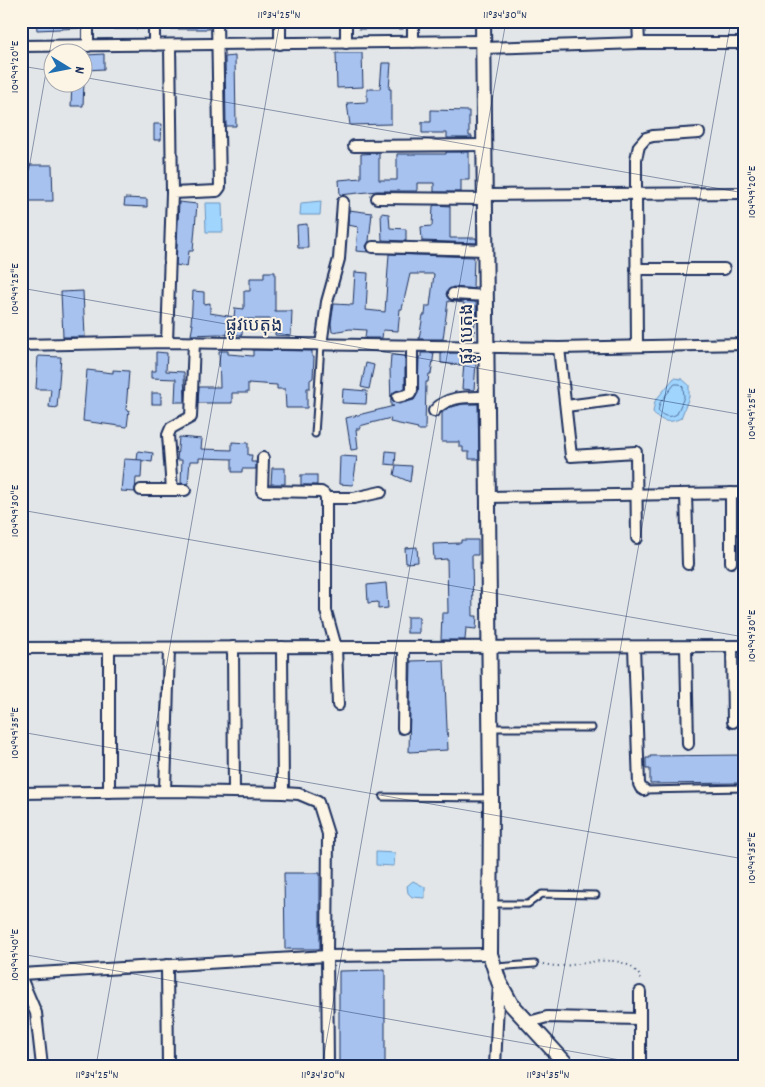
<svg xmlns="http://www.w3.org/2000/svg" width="765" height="1087" viewBox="0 0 765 1087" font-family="Dekko,'Noto Sans Khmer',sans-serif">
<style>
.water{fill:#a0d5fe;stroke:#6b93be}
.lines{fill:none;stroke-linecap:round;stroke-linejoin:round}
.shore{stroke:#50719e;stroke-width:1}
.building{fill:#a7c2ef;stroke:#1b2f5e}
.lane-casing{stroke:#1b2f5e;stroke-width:9}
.street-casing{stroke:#1b2f5e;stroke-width:14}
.secondary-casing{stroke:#1b2f5e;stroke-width:18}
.path{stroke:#1b2f5e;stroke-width:2;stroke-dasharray:1 4;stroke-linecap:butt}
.lane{stroke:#fcf5e5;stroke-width:5}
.street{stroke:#fcf5e5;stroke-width:10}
.secondary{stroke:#fcf5e5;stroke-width:14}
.ticks{fill:none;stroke:#1b2f5e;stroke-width:1;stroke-opacity:0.45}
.labels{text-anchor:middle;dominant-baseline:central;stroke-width:4;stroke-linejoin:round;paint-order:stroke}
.street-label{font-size:18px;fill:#1b2f5e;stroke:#fcf5e5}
.neatline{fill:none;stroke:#1b2f5e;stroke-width:2}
.ticks-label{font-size:12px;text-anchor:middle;fill:#1b2f5e}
</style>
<rect width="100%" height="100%" fill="#e2e6e8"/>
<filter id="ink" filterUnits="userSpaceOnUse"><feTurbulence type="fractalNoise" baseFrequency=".02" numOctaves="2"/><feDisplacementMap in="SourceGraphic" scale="10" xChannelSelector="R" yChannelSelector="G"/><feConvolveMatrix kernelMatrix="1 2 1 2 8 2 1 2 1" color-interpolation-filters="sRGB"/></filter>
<g filter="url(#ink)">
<g class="water">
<polygon points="321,201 320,215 300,215 301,203"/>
<polygon points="205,203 222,203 223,232 206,232"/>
<path d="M674,378L682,379L689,385V397L681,418C669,424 661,422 653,412L655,401Z"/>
<polygon points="376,852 395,853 394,866 376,865"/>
<polygon points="413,881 425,887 425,898 412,897 408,893 407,886"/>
</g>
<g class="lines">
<path class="shore" d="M675,384H680L683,387L684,397L677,414C670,418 664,417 658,411L660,403Z"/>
</g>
<g class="building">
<polygon points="36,21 81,21 81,28 37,30"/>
<rect x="100" y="21" width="45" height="8"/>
<rect x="164" y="21" width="45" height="8"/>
<rect x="359" y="21" width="44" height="8"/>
<polygon points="336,53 362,53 363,87 337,88"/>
<polygon points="104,54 104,69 87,70 87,55"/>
<polygon points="235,56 236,126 226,126 225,57"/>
<polygon points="382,63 391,63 389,89 391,89 391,124 350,125 347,103 367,102 367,89 380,89"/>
<polygon points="72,82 84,82 83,106 71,106"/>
<polygon points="431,110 469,111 469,136 472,136 472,138 447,138 447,133 422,133 422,122 431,122"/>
<polygon points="154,124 162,124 161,140 154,140"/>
<polygon points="446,152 469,152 469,180 461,180 461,192 434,192 434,183 417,183 417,191 377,191 340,195 339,180 361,178 361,154 379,153 379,180 397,180 397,154 446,154"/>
<polygon points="24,165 52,165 53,201 25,201"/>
<polygon points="125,198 147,199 147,207 124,206"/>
<polygon points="179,202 197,204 193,251 189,251 187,267 176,265"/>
<polygon points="435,205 450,206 450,238 476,238 477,243 422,241 421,227 432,226 433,206"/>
<polygon points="349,210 372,213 369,241 366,246 368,252 356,251 358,227 348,225"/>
<polygon points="381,213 389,214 390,228 406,229 406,241 382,240"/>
<polygon points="307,224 308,248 298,248 297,225"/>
<polygon points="389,254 474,257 473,287 477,287 477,289 453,287 448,290 446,294 447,297 452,301 476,302 477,321 475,321 474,336 463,336 464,303 448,301 443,339 419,339 423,315 425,315 426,306 430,306 434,274 410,274 402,309 400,309 398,331 383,330 382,338 365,338 366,330 350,329 332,332 331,323 334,304 353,305 355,272 368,273 366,310 385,312"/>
<polygon points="264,272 275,272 275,311 292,311 291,336 275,335 276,319 243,319 242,335 218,334 191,335 193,324 191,324 193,291 204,292 204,304 210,303 210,313 234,317 235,308 244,309 244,291 250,291 250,278 264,278"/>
<polygon points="83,291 85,337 63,337 61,292"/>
<polygon points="253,350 312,351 312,357 314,357 313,378 310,380 310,388 307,388 307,408 286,408 285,389 277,389 277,385 248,383 248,393 232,393 232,403 198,403 199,387 220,387 219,351 228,351 228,354 253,356"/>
<polygon points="156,352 167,353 166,371 184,372 185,402 175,402 176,379 151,378 151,371 156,371"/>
<polygon points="421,353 434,353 431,374 429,374 428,382 426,382 425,430 417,430 418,428 390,422 391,418 367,424 360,426 360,429 356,429 358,449 351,450 346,418 394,406 391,406 390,369 391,355 405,356 405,388 396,391 391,396 393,402 399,404 414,400 418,393 419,357 421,357"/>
<polygon points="441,353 461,353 461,365 441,363"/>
<polygon points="38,356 61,357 57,408 49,407 51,389 36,389"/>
<polygon points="464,362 476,363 474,390 462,389"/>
<polygon points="366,363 374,365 369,389 361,387"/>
<polygon points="87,370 113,373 113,370 129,371 126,410 129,410 127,427 83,421"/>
<polygon points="343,389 367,391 366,404 342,403"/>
<rect x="152" y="393" width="9" height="11"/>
<polygon points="463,404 478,404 479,459 469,459 469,452 463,452 463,447 459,447 459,442 442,442 442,413 448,408"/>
<polygon points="179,437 202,439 201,449 232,450 232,442 248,443 248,455 252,455 251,462 256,462 256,469 242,469 242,472 232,472 232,459 199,458 199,461 190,461 188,484 181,483 182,460 177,460"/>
<polygon points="138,451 153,453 152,462 137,460"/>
<polygon points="386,451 396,452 395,465 385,464"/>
<polygon points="340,456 357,457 353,485 339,484"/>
<polygon points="124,459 142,460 141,478 136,478 135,492 121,491"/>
<polygon points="396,465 412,466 410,482 394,475"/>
<polygon points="272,468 285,468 285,484 271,484"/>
<rect x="301" y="475" width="16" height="10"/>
<polygon points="461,540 478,540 478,555 472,555 473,616 477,616 476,629 466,628 465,640 441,640 442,613 448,613 447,559 434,560 433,544 461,543"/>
<polygon points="417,547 418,562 406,563 405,548"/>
<polygon points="386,583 388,608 378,609 378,602 368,603 367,585"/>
<rect x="407" y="617" width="12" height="16"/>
<polygon points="444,660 448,750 409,752 411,661"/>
<polygon points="744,755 744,783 650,784 650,769 646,769 646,758 650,758 650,756"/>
<polygon points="284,873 320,873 320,949 285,949"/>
<polygon points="385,970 385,1066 339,1066 339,971"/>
</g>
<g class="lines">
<defs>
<g id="lane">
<polyline points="315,434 321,345"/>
<polyline points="492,728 592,728"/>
<polyline points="644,790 744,788"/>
<polyline points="383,797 491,798"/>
<polyline points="492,904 528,904 542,894 596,895"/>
<polyline points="496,967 535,964"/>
</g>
<g id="street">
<polyline points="88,21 88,46"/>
<polyline points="154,21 154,45"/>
<polyline points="280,21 280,44"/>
<polyline points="346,21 346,43"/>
<polyline points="413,21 413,42"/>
<polyline points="638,21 639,43"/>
<polyline points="170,45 172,193"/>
<polyline points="21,46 483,41"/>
<polyline points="483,48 639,43 744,43"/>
<polyline points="354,146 485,145"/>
<polyline points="485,195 744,193"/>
<polyline points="377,198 485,199"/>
<polyline points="373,247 486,250"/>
<polyline points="636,269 724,269"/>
<polyline points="453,294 487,296"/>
<polyline points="167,342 172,193 217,191 220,187 217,21"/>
<polyline points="21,345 167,342 559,348 744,344"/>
<polyline points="321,345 327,302 339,259 343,202"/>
<polyline points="637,346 636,194 636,159 639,146 646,138 653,136 699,133"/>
<polyline points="559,348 571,456 636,452 637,538"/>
<polyline points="398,397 410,394 412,390 412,346"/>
<polyline points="566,406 613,400"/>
<path d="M434,411C447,395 469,397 487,397"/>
<polyline points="263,458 262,491 321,492 324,494 326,498 326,611 336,647 338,705"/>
<polyline points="141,490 185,490"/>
<polyline points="172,490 168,435 171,428 191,417 194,342"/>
<polyline points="731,493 731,562"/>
<polyline points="686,494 688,564"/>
<polyline points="488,497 744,493"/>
<polyline points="326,498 354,498 381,492"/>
<polyline points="732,646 733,722"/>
<polyline points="233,647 234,792"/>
<polyline points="282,647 283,793"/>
<polyline points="634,647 639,784 641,788 644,790"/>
<polyline points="686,647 688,744"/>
<polyline points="21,648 744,646"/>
<polyline points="403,728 404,647"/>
<polyline points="165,791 169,648"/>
<polyline points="109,792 109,648"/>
<polyline points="21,793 174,791 283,793 299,794 318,802 328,834 327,956 328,1066"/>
<polyline points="167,965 168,1066"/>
<polyline points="21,974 327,956 490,954"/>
<polyline points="21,978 36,1013 42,1066"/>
<polyline points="529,1022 547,1017 640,1019"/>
<polyline points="495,1066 499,982"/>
<polyline points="640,1066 640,992"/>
</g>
<polyline id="secondary" points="483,21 491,798 490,954 499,982 511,1004 568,1066"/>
</defs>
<use href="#lane" class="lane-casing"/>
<use href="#street" class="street-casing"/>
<use href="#secondary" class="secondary-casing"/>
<path class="path" d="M543,964C548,965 553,966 559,966C585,966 621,949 640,976V983"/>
<use href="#lane" class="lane"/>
<use href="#street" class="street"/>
<use href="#secondary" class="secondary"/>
</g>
</g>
<path class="ticks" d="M21,66L52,71M82,77L744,193M21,214L55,21M21,288L744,415M21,510L744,637M21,732L744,859M21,954L654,1066M96,1066L280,21M322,1066L506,21M547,1066L731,21"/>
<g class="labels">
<g class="street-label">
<text transform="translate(254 327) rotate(1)">ផ្លូវបេតុង</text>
<text transform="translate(468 334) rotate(-90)">ផ្លូវ បេតុង</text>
</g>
</g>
<rect width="765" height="1087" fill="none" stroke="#fcf5e5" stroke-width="55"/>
<g transform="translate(68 68) rotate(100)"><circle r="24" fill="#fcf5e5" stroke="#a2a6af"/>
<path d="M0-4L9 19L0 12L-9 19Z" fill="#1f6fb2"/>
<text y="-8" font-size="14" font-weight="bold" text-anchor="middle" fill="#1b2f5e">N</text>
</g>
<rect x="28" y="28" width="710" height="1032" class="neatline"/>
<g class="ticks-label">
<text x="279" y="18">11°34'25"N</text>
<text x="505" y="18">11°34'30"N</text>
<text transform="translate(14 67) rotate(-90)" y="4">104°49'20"E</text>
<text transform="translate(751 192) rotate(-90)" y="4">104°49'20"E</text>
<text transform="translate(14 289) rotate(-90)" y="4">104°49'25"E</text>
<text transform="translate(751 414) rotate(-90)" y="4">104°49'25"E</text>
<text transform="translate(14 511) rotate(-90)" y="4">104°49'30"E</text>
<text transform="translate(751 636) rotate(-90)" y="4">104°49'30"E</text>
<text transform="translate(14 733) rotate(-90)" y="4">104°49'35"E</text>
<text transform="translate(751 858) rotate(-90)" y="4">104°49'35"E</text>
<text transform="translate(14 955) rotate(-90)" y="4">104°49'40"E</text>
<text x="97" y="1078">11°34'25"N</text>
<text x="323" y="1078">11°34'30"N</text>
<text x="548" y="1078">11°34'35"N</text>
</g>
</svg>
